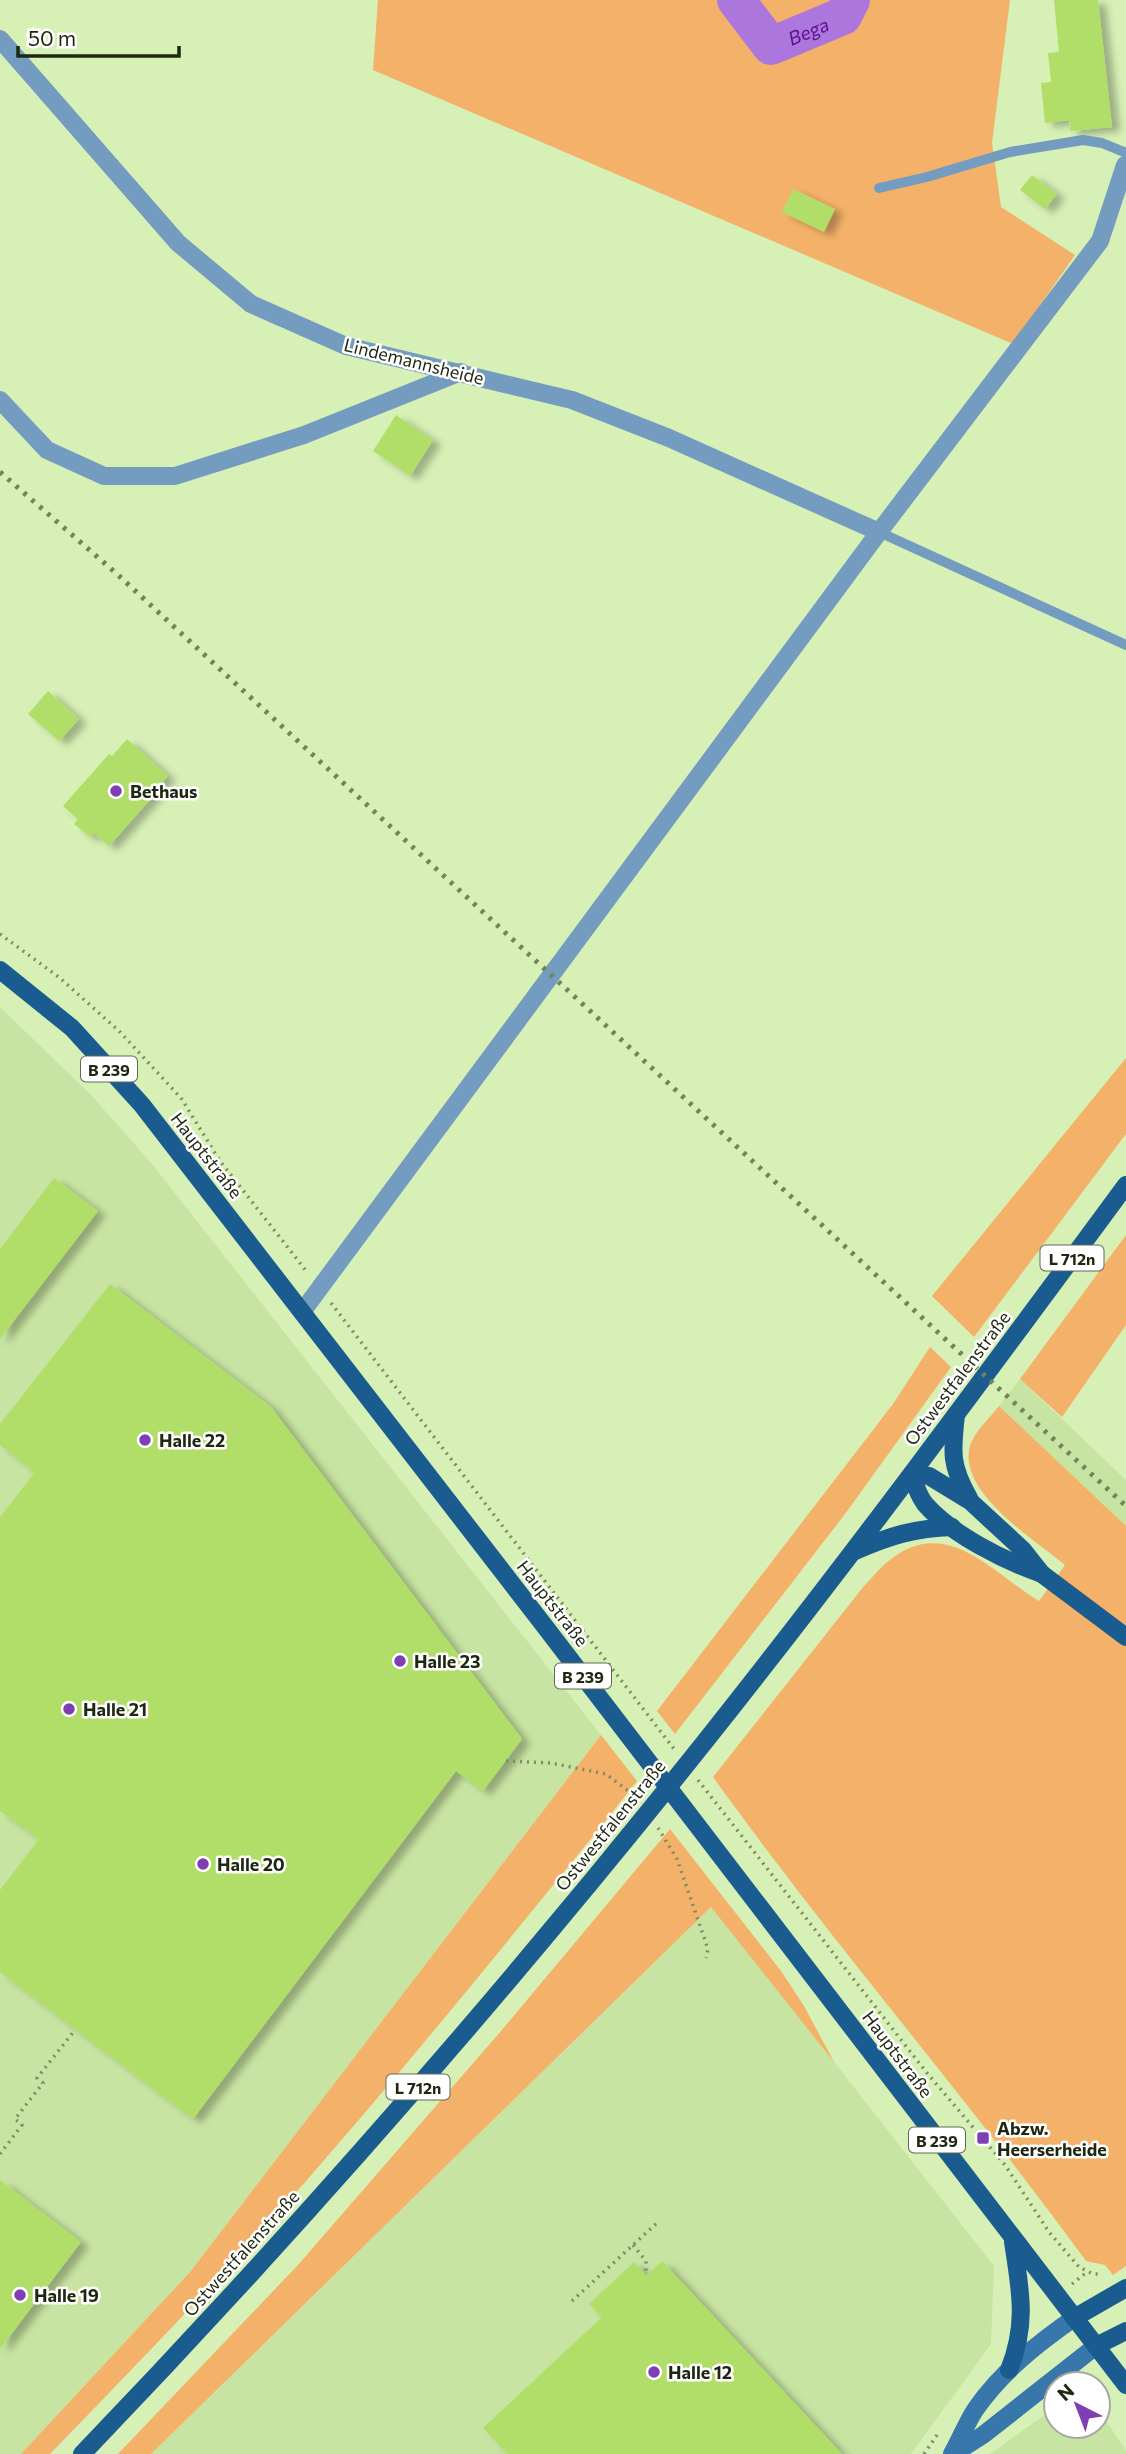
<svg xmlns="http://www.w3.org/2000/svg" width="1126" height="2454" viewBox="0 0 1126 2454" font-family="Commissioner,sans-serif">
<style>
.built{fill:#c8e4a2}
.green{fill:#f4b169}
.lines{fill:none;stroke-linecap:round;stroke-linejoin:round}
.river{stroke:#ac77dd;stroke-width:38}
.building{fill:#b1de68;filter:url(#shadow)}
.path{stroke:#7c8d64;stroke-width:3.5;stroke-dasharray:2 5;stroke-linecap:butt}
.lane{stroke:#749cc0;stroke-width:10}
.street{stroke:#749cc0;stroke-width:18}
.secondary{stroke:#3877ac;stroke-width:18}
.primary{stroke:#1a5c8f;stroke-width:18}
.rail{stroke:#73835c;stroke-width:5;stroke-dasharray:3.5 7;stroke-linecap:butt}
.poi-dot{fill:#7f3eb2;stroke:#fff;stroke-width:2.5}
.labels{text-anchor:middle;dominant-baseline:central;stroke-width:5;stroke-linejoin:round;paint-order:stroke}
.shield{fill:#fff;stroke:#626858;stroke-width:2}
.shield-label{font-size:16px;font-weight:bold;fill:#1e2710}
.street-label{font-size:18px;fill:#1e2710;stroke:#fff}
.poi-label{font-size:18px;font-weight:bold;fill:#1e2710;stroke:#fff;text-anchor:start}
.water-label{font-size:19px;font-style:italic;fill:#5f118f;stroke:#fff}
</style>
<defs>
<filter id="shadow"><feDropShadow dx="8" dy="4.5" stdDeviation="3.5" flood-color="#0004"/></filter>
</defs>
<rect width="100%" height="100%" fill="#d7f0b5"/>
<g class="built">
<polygon points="0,1007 91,1095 152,1164 601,1735 190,2272 21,2454 0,2454"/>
<polygon points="1020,1379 1126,1480 1126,1526 999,1406"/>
<polygon points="712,1906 994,2266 991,2344 911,2454 151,2454"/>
<polygon points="1056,2407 1056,2426 1098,2426 1098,2409 1126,2450 1126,2454 990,2454"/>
</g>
<g class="green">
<polygon points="378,0 1010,0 992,143 1001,207 1075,255 1013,344 373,70"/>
<polygon points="1126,1058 1126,1134 974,1337 932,1296"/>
<polygon points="1126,1235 1126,1325 1062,1417 1020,1379"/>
<polygon points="930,1347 951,1367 845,1514 675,1734 657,1711 893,1404"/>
<path d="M999,1406L1126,1526V2266L1113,2275L1105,2265L1086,2261C966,2096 832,1943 713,1777L864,1586C871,1579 878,1570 886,1563C945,1512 991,1572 1039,1601L1065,1565C1035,1540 957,1492 970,1446C974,1432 990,1418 999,1406Z"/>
<path d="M601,1735L637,1781L611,1814C511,1937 411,2061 307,2180C225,2274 137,2364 50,2454H21L190,2272Z"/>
<polygon points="670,1829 781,1971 804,2006 834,2062 711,1907 151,2454 118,2454 298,2265 501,2031"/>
</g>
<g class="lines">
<path class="river" id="s1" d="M736,0L771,46L843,16L851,0"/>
</g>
<g class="building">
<polygon points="1054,0 1098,0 1112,127 1070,131 1069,120 1045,123 1041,83 1051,82 1048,53 1059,52"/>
<polygon points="1032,175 1057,194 1045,209 1020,190"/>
<polygon points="793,189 835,209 824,232 782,212"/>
<polygon points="396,415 433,440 410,476 373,451"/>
<polygon points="48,691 79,719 59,741 28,714"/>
<polygon points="127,739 168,776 153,792 155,794 109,846 94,833 90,837 74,824 78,819 63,806 109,754 112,756"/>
<polygon points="54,1178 98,1211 0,1339 0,1249"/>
<polygon points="110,1284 271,1407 522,1739 483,1791 456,1771 193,2119 0,1972 0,1890 39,1839 0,1811 0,1517 35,1472 0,1445 0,1424"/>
<polygon points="0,2180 81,2242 0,2349"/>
<polygon points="662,2261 842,2454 508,2454 483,2428 602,2317 589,2304 634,2262 646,2276"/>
</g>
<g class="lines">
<g class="path">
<polyline points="0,934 60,978 120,1032 181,1098 220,1161 307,1272"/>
<polyline points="331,1303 674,1749"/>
<polyline points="506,1761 551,1763 606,1774 635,1796"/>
<polyline points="698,1780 927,2073 1005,2165 1049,2232 1079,2267 1093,2274 1102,2274"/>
<polyline points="658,1828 677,1859 708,1949 706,1958"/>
<polyline points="0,2154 22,2125 15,2119 43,2083 37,2078 75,2030"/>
<polyline points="633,2245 646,2261 646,2275"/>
<polyline points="1072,2284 1087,2272"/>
<polyline points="572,2301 658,2222"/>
<polyline points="924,2454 940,2431"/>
</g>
<g class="lane">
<polyline points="879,188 927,177 1010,152 1083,140 1102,143 1126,153"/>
<polyline points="879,532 1126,645"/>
</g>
<g class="street">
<polyline points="0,39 178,243 251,304 346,346 572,400 669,438 879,532"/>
<polyline points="0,400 47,450 104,476 175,476 304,435 461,372"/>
<polyline points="302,1312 879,532 1100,241 1125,165"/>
</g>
<g class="secondary">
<path d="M952,2454C960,2440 966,2424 975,2410C1001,2372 1037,2344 1074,2318"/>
<polyline points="953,2454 983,2435 1096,2346"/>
</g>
<g class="primary">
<polyline points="0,970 72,1028 142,1105 543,1624 1126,2385"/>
<path d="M956,1415C952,1451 950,1465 969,1498"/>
<polyline points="912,1474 929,1476 970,1501 1023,1550 1042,1574 1126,1637"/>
<path d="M912,1474C915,1485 918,1495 925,1504C952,1535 1005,1561 1042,1574"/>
<path d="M855,1551C889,1536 915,1528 952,1527"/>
<polyline points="1074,2318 1126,2288"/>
<polyline points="1096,2346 1126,2331"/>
<path d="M1009,2370C1028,2323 1020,2289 1013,2242"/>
<path d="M82,2454C302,2225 510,1986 707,1739C851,1558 989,1371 1126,1185"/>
</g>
<polyline class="rail" points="0,472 117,574 1126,1506"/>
</g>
<g class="poi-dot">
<circle cx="116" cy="791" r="7"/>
<circle cx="145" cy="1440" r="7"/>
<circle cx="400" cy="1661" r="7"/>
<circle cx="69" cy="1709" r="7"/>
<circle cx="203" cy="1864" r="7"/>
<rect x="976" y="2131" width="14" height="14" rx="3.5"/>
<circle cx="20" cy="2295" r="7"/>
<circle cx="654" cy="2372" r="7"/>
</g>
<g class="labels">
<g class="shield">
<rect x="81" y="1056.5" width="56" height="25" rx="5"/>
<rect x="1040.5" y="1245.5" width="63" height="25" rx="5"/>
<rect x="555" y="1663.5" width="56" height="25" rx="5"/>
<rect x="386.5" y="2074.5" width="63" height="25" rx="5"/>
<rect x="909" y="2127.5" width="56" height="25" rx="5"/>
</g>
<g class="shield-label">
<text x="109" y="1069">B 239</text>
<text x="1072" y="1258">L 712n</text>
<text x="583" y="1676">B 239</text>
<text x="418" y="2087">L 712n</text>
<text x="937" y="2140">B 239</text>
</g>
<g class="street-label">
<text transform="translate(414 361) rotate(14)">Lindemannsheide</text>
<text transform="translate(207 1155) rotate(52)">Hauptstraße</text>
<text transform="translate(957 1378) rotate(-53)">Ostwestfalenstraße</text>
<text transform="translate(553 1603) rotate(52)">Hauptstraße</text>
<text transform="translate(610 1825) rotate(-51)">Ostwestfalenstraße</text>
<text transform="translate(898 2054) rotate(53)">Hauptstraße</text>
<text transform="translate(241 2253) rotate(-48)">Ostwestfalenstraße</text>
</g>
<g class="poi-label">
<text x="130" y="791">Bethaus</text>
<text x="159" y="1440">Halle 22</text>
<text x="414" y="1661">Halle 23</text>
<text x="83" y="1709">Halle 21</text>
<text x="217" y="1864">Halle 20</text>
<text x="997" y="2128">Abzw.<tspan x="997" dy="21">Heerserheide</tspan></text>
<text x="34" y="2295">Halle 19</text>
<text x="668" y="2372">Halle 12</text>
</g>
<g class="water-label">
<text stroke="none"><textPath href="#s1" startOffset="98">Bega</textPath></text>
</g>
</g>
<g transform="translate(1077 2405) rotate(318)"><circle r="33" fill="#ffffff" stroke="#a5a99f" stroke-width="2"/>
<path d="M0-5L12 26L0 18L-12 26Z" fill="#7f3eb2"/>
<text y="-10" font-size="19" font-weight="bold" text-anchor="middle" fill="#1e2710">N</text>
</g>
<path d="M18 46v10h161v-10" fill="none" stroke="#1e2710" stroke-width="3.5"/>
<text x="28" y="46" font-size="21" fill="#1e2710" stroke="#ffffff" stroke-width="5" paint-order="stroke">50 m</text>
</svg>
